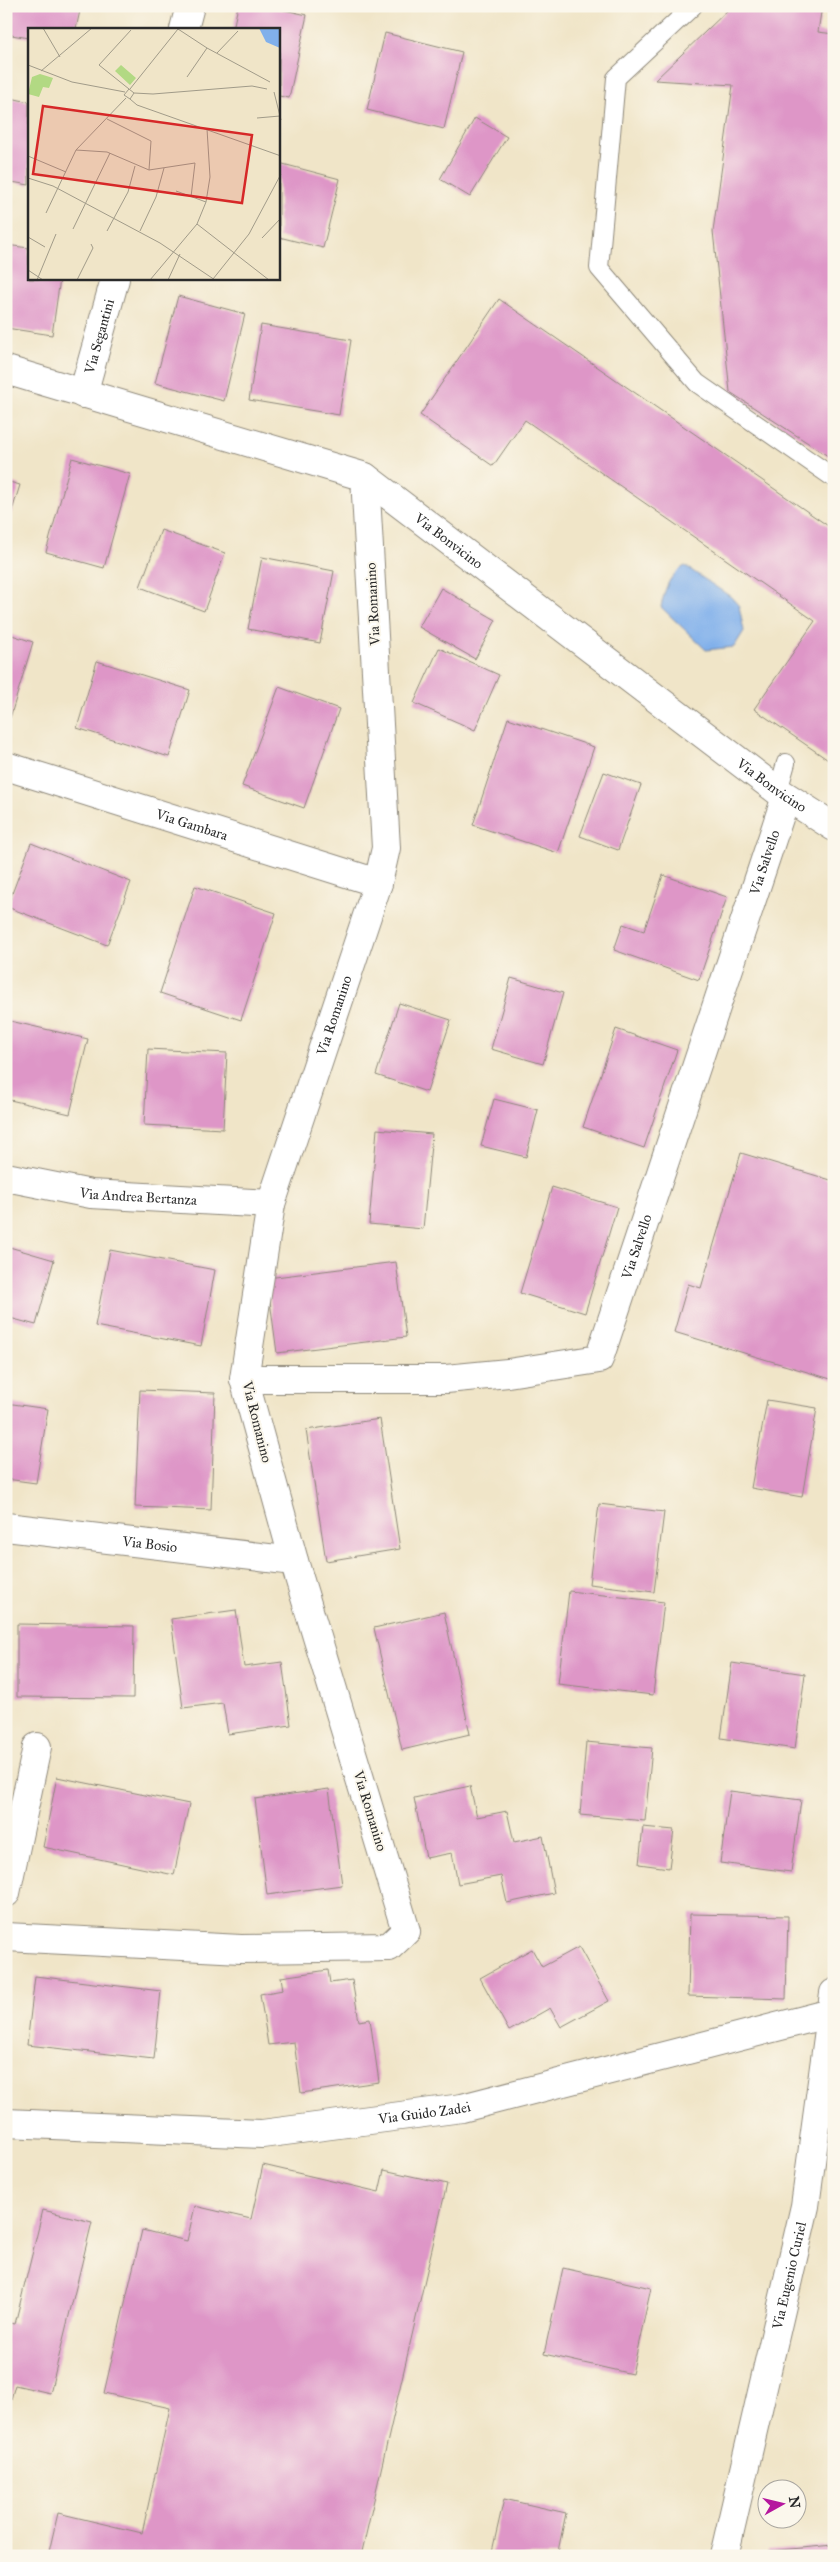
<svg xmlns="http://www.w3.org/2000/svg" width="840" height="2562" viewBox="0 0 840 2562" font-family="'IM FELL Great Primer',serif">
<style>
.water{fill:#81b0eb;stroke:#566e8b}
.building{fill:#de96c7}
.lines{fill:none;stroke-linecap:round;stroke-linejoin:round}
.lane-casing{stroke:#8e887a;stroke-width:20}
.street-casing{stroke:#8e887a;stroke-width:30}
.lane{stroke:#fff;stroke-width:18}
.street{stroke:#fff;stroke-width:28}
.labels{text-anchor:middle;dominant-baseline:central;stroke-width:4;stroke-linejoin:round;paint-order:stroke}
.street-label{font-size:14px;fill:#2b2b2b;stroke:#fbf7ec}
.inset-road{fill:none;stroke:#a19b89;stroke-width:1}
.view{fill:#d62828;fill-opacity:0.15;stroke:#d62828;stroke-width:2.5}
.inset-edge{fill:none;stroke:#2b2b2b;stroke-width:2.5}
</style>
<rect width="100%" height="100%" fill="#fbf7ec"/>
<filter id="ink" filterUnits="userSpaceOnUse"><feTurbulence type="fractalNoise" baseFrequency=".02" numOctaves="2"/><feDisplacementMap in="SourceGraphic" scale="10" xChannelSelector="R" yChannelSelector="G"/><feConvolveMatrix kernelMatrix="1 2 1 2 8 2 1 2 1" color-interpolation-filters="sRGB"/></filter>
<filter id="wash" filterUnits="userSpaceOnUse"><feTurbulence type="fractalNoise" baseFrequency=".0096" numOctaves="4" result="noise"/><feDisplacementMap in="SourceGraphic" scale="20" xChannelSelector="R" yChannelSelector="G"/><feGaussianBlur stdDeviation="1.12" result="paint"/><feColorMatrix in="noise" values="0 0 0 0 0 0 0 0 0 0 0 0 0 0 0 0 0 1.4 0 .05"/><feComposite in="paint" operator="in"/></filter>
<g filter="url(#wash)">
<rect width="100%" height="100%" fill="#f0e5c8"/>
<path class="water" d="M685,566L731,597L739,606L744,631L734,647L706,650L661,607C665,589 668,576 685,566Z"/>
<g id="blocks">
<g class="building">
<polygon points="6,6 81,6 76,29 29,29 29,38 6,34"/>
<polygon points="238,6 266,6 307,15 289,98 279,96 279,29 233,29"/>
<polygon points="732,6 822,6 818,32 834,34 834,460 730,392 713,231 733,85 655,80"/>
<polygon points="385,33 462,52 444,129 367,110"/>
<polygon points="6,97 29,102 29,185 6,181"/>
<polygon points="475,118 507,137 470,197 440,179"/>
<polygon points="279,163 340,179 323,248 279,237"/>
<polygon points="6,245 29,248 29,279 60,279 52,335 6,328"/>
<polygon points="178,296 245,314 224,401 155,383"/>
<polygon points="499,299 834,530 834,764 754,709 815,621 525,420 493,466 420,415"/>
<polygon points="261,325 351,340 339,415 249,400"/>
<polygon points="72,458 130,474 104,568 46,552"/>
<polygon points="6,481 20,485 7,527 6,526"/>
<polygon points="161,530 225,553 204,611 140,587"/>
<polygon points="262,557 334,571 320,643 248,629"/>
<polygon points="441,588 496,620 475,659 419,627"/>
<polygon points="6,633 33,642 10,718 6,717"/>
<polygon points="439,648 499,675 475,730 414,703"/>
<polygon points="97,661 190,690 169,757 77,728"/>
<polygon points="279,687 339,709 304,808 242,786"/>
<polygon points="508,718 594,747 558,853 473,825"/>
<polygon points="604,772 641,785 618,850 580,836"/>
<polygon points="31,843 131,882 107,945 7,907"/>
<polygon points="663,875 727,897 699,980 614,950 623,924 644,931"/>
<polygon points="195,886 276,913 241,1020 160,993"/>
<polygon points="511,978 563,993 543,1064 491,1049"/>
<polygon points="399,1003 451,1020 427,1092 376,1075"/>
<polygon points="6,1020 88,1039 70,1114 6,1099"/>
<polygon points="616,1029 677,1050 644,1148 583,1127"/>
<polygon points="148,1049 227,1053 223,1129 144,1125"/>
<polygon points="494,1099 538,1110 526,1157 481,1146"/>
<polygon points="377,1129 432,1134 423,1229 369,1224"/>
<polygon points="741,1153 834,1181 834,1380 674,1332 688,1284 701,1288"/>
<polygon points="552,1187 617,1207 585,1313 520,1293"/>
<polygon points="6,1246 54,1260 36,1325 6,1317"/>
<polygon points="110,1250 215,1270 201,1346 95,1326"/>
<polygon points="396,1262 406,1337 277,1353 267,1278"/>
<polygon points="140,1390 215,1393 211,1510 135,1507"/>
<polygon points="767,1400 817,1408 802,1497 751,1488"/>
<polygon points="6,1403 48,1409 36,1483 6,1479"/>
<polygon points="380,1419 400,1549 326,1561 306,1430"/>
<polygon points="599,1504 664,1512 654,1592 589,1584"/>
<polygon points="569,1591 664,1602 653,1695 558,1684"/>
<polygon points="236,1610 244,1667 282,1662 291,1725 228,1734 223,1703 183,1708 171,1619"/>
<polygon points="444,1612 470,1734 402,1750 374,1628"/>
<polygon points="17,1624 134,1626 133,1698 17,1697"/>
<polygon points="732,1663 805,1674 795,1749 721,1738"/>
<polygon points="586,1742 652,1748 645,1821 580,1815"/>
<polygon points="57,1777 189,1804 174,1875 43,1847"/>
<polygon points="470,1786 477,1817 507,1811 514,1842 543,1836 554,1893 507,1903 501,1876 458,1884 452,1853 426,1858 414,1798"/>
<polygon points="329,1789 342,1885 267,1895 255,1799"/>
<polygon points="730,1791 801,1800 791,1872 720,1863"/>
<polygon points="643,1827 674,1830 669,1868 639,1864"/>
<polygon points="690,1914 788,1916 786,1999 688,1996"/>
<polygon points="579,1947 609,2001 561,2027 550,2008 509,2031 480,1978 532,1949 542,1967"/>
<polygon points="328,1970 330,1983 352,1980 359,2021 370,2019 379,2082 301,2093 294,2042 268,2045 260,1994 283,1990 281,1977"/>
<polygon points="35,1976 161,1991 154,2059 27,2045"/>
<polygon points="263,2165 379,2192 384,2170 447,2184 361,2556 48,2556 58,2513 142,2533 170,2408 104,2393 142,2230 187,2241 195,2206 251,2219"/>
<polygon points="43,2210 92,2222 50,2393 15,2385 6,2417 6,2322 15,2324"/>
<polygon points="563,2268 651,2288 632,2374 544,2354"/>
<polygon points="504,2499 566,2513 557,2556 491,2556"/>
<polygon points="834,2545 834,2556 769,2556 769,2551"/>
</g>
</g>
</g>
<g filter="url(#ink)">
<use href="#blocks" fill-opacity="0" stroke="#8e887a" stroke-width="1"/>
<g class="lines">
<defs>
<g id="lane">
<polyline points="693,6 616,78 599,268 697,383 834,478"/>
<polyline points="778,791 786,763"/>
</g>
<g id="street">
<polyline points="184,29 190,6"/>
<path id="s1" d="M6,370L365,477L778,791L834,827"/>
<path id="s2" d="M83,394L115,279"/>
<path id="s3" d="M6,766L378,883"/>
<path id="s4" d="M6,1177L91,1194L271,1204"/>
<path id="s5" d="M244,1379H446L508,1373L599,1359L786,797"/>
<path id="s6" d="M6,1527L294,1561"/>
<polyline points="6,1893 37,1747"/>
<path id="s7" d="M6,1937L241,1949L389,1947L406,1931L294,1561L244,1379L271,1204L378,883L386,848L365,477"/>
<path id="s8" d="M6,2123L262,2134L462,2108L831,2013"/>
<path id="s9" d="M724,2556L805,2206L834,1993"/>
</g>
</defs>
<use href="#lane" class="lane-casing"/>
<use href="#street" class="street-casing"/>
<use href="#lane" class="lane"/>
<use href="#street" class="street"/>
</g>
</g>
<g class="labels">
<g class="street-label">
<text stroke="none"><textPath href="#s2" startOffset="60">Via Segantini</textPath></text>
<text stroke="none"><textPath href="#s1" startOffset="480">Via Bonvicino</textPath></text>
<text transform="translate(373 604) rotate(-93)">Via Romanino</text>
<text stroke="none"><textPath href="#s1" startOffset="885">Via Bonvicino</textPath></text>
<text stroke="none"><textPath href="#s3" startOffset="195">Via Gambara</textPath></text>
<text stroke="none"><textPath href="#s5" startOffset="880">Via Salvello</textPath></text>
<text stroke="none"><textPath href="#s7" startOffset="1358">Via Romanino</textPath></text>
<text stroke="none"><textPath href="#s4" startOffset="134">Via Andrea Bertanza</textPath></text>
<text stroke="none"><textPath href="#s5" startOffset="475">Via Salvello</textPath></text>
<text transform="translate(257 1422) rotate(76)">Via Romanino</text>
<text stroke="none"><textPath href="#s6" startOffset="145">Via Bosio</textPath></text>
<text transform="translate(370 1811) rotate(73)">Via Romanino</text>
<text stroke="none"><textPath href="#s8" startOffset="420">Via Guido Zadei</textPath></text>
<text stroke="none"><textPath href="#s9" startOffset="288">Via Eugenio Curiel</textPath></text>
</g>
</g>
<g transform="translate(28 28)">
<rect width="252" height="252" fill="#f0e5c8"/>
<path d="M93,37L108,50L102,57L87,43ZM12,46L25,50L21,60L15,59L11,69L0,66L4,49Z" fill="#b2d983"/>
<path d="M231,0H252V20L238,14Z" fill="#81b0eb"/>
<path class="inset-road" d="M15,0L32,29M189,25L210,3M0,37L44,54L97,64M13,43L64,0M159,49L179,20M101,61L71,37L103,2M102,61L150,1L179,20L242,54M246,64L253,92M106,65L102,71L96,67L101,61L106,65L125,66L224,58L239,61M102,71L109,77L253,128M229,90L252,88M79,91L123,113L121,142M48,122L79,124L121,142L167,135L163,169M0,128L38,144M0,150L25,158L132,215L187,252M148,163L178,174M18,185L48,122L98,70M169,196L241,252M45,201L82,125M79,203L100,164L107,138M112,203L128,169L136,140M0,209L17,219M234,210L253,190M0,242L15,252M185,251L221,206L253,146M9,252L28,206M49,252L65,220L63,216M122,252L169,196L178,174L182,149L179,101M140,252L152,226"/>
<path class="view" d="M15,78L224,107L214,175L5,146Z"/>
<rect width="252" height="252" class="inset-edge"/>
</g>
<rect width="840" height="2562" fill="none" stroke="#fbf7ec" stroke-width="25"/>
<g transform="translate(782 2504) rotate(82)"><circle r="24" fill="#fbf7ec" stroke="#a8a59f"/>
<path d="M0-4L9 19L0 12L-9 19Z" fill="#b5179e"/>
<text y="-8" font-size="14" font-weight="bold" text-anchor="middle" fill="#2b2b2b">N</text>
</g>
</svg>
